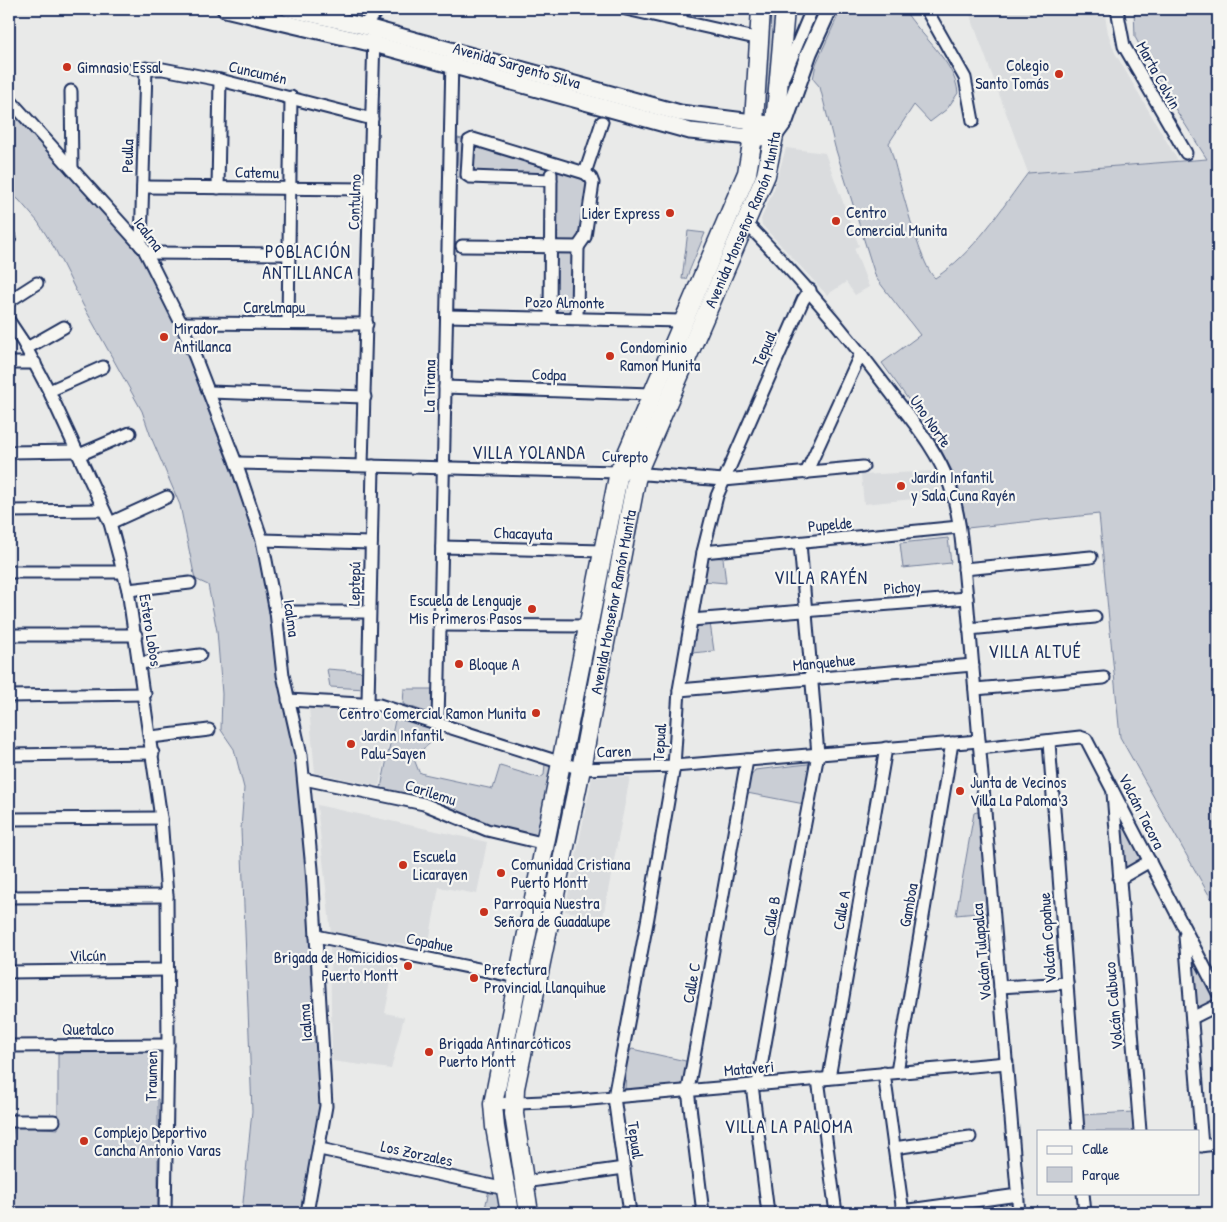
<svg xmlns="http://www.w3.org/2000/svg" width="1227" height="1222" viewBox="0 0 1227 1222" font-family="'Patrick Hand',sans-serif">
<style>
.built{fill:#dadcde}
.green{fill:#caced5;stroke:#727e9a}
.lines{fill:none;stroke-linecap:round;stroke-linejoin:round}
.street-casing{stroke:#1b2f5e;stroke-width:15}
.secondary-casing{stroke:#1b2f5e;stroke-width:19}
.primary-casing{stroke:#1b2f5e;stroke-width:21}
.street{stroke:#f6f6f2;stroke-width:11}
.secondary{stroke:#f6f6f2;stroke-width:15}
.primary{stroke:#f6f6f2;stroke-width:18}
.poi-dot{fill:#c8321e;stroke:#f6f6f2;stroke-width:2}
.labels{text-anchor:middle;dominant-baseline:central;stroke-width:4.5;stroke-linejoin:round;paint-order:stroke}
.street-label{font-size:16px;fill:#1b2f5e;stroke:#f6f6f2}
.poi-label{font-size:16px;fill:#1b2f5e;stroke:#f6f6f2;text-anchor:start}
.neighbourhood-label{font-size:18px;letter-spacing:1px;fill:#1b2f5e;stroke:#f6f6f2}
</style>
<rect width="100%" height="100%" fill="#e9eae9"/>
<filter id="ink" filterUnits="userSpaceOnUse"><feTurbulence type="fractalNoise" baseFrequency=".02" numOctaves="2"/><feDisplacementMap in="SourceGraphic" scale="10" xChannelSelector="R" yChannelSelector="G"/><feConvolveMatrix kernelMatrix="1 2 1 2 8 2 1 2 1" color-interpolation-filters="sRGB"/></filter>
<g filter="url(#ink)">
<g class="built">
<polygon points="968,9 1104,9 1108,33 1115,53 1178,161 1028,173"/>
<polygon points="786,148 825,153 859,246 854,248 869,287 855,295 846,282 827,295 762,225 761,219 774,189"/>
<polygon points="934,471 943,496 864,504 861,475"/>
<polygon points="330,707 379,710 395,714 379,786 315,773 309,708"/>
<polygon points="592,777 630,777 603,917 565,911"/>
<polygon points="317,805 487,842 477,894 439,887 428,947 331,934"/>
<polygon points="330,947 396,955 385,1013 404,1017 391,1069 332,1061"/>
</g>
<g class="green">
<polygon points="766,9 780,9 767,117 761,117"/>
<path d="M841,9H904C920,36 955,61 958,93L947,109L930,122L914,105L889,143C897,169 919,265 935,278C974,253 1001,209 1028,173L1207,159L1164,91L1135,37L1134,9H1218V911L1120,737L1099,514L967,528L957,480L931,431L882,363L920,335L876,278L835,147L820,87L813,79L816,64Z"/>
<polygon points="9,107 138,249 176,325 258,542 300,779 322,1107 300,1213 242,1213 252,1111 241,829 244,788 234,749 221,730 222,694 217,631 208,585 195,579 180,505 151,437 142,411 83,305 55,249 38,222 19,200 9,192"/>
<polygon points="458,138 549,163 549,178 456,177"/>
<polygon points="553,165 590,181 575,313 554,313"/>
<polygon points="688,231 705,233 686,279 682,279"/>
<polygon points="624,491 578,752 571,751"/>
<polygon points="948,538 951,563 903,568 900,543"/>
<polygon points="709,557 723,558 726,583 703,581"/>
<polygon points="710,623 714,651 691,653 695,626"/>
<polygon points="327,669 367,672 366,689 330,687"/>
<polygon points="404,689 434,689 433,710 429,713 403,704"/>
<path d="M396,715L435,729C439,744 419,747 414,759L419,772L424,774L493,789L500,766L540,778L544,775L545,764L551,766L555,772L538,836L490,826L439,802L381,788Z"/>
<polygon points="808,764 812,764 804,804 747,793 750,778 755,770"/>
<polygon points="574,769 530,974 527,973 567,770"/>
<polygon points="1118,811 1143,859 1125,869 1123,868"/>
<polygon points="977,812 979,813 988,912 956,915 974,813"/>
<polygon points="1191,956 1195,957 1218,1000 1195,1011"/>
<polygon points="632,1049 690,1062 684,1085 625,1089 627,1055"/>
<polygon points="151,1052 151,1098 158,1099 158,1213 9,1213 9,1154 14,1126 58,1129 58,1053"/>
<polygon points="1133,1112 1134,1131 1083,1131 1082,1115"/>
<polygon points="489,1190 497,1190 505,1213 484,1213"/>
</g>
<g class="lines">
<defs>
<g id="street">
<polyline points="626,9 760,39"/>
<polyline points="926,9 965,78 973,121"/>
<polyline points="1117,9 1124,46 1186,153"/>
<polyline points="681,22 681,9"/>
<polyline points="363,26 379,9"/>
<polyline points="134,69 163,69 220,80 372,119"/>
<polyline points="784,76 812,9"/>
<polyline points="71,91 72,169"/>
<polyline points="9,99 144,249 181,323 195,357 236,463 262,540 276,612 283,675 301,755 312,869 326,1106 307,1213"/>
<polyline points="585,173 602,122"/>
<polyline points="143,187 370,189"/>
<polyline points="218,188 220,80"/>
<path d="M746,223C799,277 846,333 891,393C913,422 938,451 950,486C962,521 963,561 967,598L1019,1213"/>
<polyline points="9,239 10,238"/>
<polyline points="141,246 146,68"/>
<polyline points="462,246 578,247 585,237 593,183 591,178 585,173 473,139 469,141 467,175 470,177 551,180"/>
<polyline points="146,253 289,254"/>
<polyline points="9,301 37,283"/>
<polyline points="447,316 682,321"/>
<polyline points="550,318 551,174"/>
<polyline points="577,318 578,247"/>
<polyline points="9,321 23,342 49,391 110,523 128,590 161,818 167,896 168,1045 165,1213"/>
<polyline points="181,323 367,324"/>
<polyline points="288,323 291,97"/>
<polyline points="27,348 64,327"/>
<polyline points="9,363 35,363"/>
<polyline points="445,387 651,394"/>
<polyline points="49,391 103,367"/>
<polyline points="209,392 365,397"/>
<polyline points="9,452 77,451"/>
<polyline points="79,455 130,433"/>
<polyline points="236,463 619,472 724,480 863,467"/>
<polyline points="362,465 374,36"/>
<polyline points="806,473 861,353"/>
<polyline points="9,511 103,510"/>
<polyline points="110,523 167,497"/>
<polyline points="262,540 371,543"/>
<polyline points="442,547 603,551"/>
<polyline points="703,552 959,527"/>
<polyline points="964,569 1091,557"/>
<polyline points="9,572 124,572"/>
<polyline points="128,590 190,583"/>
<polyline points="276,612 369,612"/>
<polyline points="691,620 967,598"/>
<polyline points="441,625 589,626"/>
<polyline points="969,629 1095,617"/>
<polyline points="9,635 136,635"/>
<polyline points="140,663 200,655"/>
<polyline points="975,689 1104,678"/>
<polyline points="679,690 973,665"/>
<polyline points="9,696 145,694"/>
<polyline points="288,700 379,705 581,769 674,766 979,741"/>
<polyline points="368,703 373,466"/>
<polyline points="438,723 452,58"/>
<polyline points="151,737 209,730"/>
<polyline points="1049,742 1078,1131"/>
<polyline points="980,748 1080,737 1086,739 1218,993"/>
<polyline points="9,755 153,753"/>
<polyline points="304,779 424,804 487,830 546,844"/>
<polyline points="1113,793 1140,1131"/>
<polyline points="9,819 161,818"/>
<polyline points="1119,879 1150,861"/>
<polyline points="9,897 167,896"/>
<polyline points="316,936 537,981"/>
<polyline points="1185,936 1202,1146"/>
<polyline points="9,972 168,970"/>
<polyline points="1000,987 1067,983"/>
<polyline points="1192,1018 1218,1005"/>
<polyline points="9,1046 168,1045"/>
<polyline points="897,1072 952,743"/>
<polyline points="884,1073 903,1213"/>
<polyline points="829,1078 886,748"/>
<polyline points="818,1079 836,1213"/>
<polyline points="758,1084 787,919 818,754 800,543"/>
<polyline points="752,1085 768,1213"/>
<polyline points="493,1104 567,1101 1007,1063"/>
<polyline points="9,1121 54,1121"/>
<polyline points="1198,1146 1218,1144"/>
<polyline points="894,1148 970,1137"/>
<polyline points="320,1149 506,1189"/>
<polyline points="524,1182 624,1168"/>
<polyline points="1083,1193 1085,1213"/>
<polyline points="902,1211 1018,1195"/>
<polyline points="630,1213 614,1097 648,917 674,766 679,690 703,552 717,496 803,300 810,290"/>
<polyline points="703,1213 688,1090 747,760"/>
</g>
<g id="secondary">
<polyline points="225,9 374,44 690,131 760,138 774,136 785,121 809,53 829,9"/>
<polyline points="289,9 363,26 680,113 770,124 775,124 783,119"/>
</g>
<g id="primary">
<polyline points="510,1213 495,1127 493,1104 619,472 747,173 753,138 761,9"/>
<path id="s1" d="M529,1213L514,1114L515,1088L581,769L636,480L641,464L766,175L774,136L785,9"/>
</g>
</defs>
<use href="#street" class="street-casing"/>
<use href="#secondary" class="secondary-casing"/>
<use href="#primary" class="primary-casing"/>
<use href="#street" class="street"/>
<use href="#secondary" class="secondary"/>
<use href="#primary" class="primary"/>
</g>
</g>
<g class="poi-dot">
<circle cx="67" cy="67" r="5"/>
<circle cx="1059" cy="74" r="5"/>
<circle cx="670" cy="213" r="5"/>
<circle cx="836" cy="221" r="5"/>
<circle cx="164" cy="337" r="5"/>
<circle cx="610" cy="356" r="5"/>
<circle cx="901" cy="486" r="5"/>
<circle cx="532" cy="609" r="5"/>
<circle cx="459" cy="664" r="5"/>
<circle cx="536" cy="713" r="5"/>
<circle cx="351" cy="744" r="5"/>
<circle cx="960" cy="791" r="5"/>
<circle cx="403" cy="865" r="5"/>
<circle cx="501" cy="873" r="5"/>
<circle cx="484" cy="912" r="5"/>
<circle cx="408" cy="966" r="5"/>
<circle cx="474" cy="978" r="5"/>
<circle cx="429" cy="1052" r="5"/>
<circle cx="84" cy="1141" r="5"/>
</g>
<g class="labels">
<g class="street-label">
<text transform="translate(517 65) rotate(16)">Avenida Sargento Silva</text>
<text transform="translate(258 72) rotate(13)">Cuncumén</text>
<text transform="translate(1159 75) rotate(61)">Marta Colvin</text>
<text transform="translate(127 156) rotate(-89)">Peulla</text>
<text transform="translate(257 172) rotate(1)">Catemu</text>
<text transform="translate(354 202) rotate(-88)">Contulmo</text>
<text stroke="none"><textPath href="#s1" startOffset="1028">Avenida Monseñor Ramón Munita</textPath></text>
<text transform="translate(149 234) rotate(53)">Icalma</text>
<text transform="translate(565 302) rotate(1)">Pozo Almonte</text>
<text x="274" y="307">Carelmapu</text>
<text transform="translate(764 348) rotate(-66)">Tepual</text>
<text transform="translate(549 374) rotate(2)">Codpa</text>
<text transform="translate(429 386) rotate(-89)">La Tirana</text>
<text transform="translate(931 421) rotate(55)">Uno Norte</text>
<text transform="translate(625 456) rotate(2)">Curepto</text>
<text transform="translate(830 524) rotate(-5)">Pupelde</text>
<text transform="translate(523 533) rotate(2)">Chacayuta</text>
<text transform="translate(354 584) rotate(-89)">Leptepú</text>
<text transform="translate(902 587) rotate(-5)">Pichoy</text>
<text stroke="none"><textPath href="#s1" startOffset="622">Avenida Monseñor Ramón Munita</textPath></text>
<text transform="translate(292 618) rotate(82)">Icalma</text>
<text transform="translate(151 630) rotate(81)">Estero Lobos</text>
<text transform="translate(824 662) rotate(-5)">Manquehue</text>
<text transform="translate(659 742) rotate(-86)">Tepual</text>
<text transform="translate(614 751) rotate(-2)">Caren</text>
<text transform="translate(431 792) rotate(18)">Carilemu</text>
<text transform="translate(1142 811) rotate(63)">Volcán Tacora</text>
<text transform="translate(908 905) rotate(-80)">Gamboa</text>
<text transform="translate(841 910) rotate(-80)">Calle A</text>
<text transform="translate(771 916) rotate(-80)">Calle B</text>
<text transform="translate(1047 938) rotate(-94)">Volcán Copahue</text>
<text transform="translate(430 942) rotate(11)">Copahue</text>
<text transform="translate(981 952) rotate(-95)">Volcán Tulapalca</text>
<text transform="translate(88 955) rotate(-1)">Vilcún</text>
<text transform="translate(691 983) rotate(-80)">Calle C</text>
<text transform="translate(1113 1006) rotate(-95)">Volcán Calbuco</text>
<text transform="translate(305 1023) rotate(-94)">Icalma</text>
<text x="88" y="1029">Quetalco</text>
<text transform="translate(749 1068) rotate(-5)">Mataveri</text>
<text transform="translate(151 1076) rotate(-89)">Traumen</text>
<text transform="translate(636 1140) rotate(82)">Tepual</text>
<text transform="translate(417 1153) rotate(12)">Los Zorzales</text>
</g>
<g class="poi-label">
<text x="1049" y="65" text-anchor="end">Colegio<tspan x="1049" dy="18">Santo Tomás</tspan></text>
<text x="77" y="67">Gimnasio Essal</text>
<text x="846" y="212">Centro<tspan x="846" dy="18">Comercial Munita</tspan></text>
<text x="660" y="213" text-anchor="end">Lider Express</text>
<text x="174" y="328">Mirador<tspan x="174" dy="18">Antillanca</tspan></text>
<text x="620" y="347">Condominio<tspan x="620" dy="18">Ramon Munita</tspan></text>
<text x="911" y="477">Jardín Infantil<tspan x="911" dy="18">y Sala Cuna Rayén</tspan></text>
<text x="522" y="600" text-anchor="end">Escuela de Lenguaje<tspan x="522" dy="18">Mis Primeros Pasos</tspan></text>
<text x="469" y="664">Bloque A</text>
<text x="526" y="713" text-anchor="end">Centro Comercial Ramon Munita</text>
<text x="361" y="735">Jardin Infantil<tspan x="361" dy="18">Palu-Sayen</tspan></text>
<text x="970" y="782">Junta de Vecinos<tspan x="970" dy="18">Villa La Paloma 3</tspan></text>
<text x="413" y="856">Escuela<tspan x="413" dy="18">Licarayen</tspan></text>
<text x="511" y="864">Comunidad Cristiana<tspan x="511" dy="18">Puerto Montt</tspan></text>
<text x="494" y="903">Parroquia Nuestra<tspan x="494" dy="18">Señora de Guadalupe</tspan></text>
<text x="398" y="957" text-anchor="end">Brigada de Homicidios<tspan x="398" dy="18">Puerto Montt</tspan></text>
<text x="484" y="969">Prefectura<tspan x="484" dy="18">Provincial Llanquihue</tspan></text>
<text x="439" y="1043">Brigada Antinarcóticos<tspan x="439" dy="18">Puerto Montt</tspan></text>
<text x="94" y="1132">Complejo Deportivo<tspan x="94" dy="18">Cancha Antonio Varas</tspan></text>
</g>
<g class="neighbourhood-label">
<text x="308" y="251">POBLACIÓN<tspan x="308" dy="21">ANTILLANCA</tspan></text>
<text x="529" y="452">VILLA YOLANDA</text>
<text x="821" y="577">VILLA RAYÉN</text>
<text x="1035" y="651">VILLA ALTUÉ</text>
<text x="789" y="1126">VILLA LA PALOMA</text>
</g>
</g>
<rect width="1227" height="1222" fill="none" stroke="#f6f6f2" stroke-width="30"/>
<rect x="15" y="15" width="1197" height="1192" fill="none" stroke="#1b2f5e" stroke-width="2" filter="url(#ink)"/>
<rect x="1037" y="1130" width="162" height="65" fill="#f6f6f2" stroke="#9ea6b7"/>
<rect x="1047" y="1146" width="25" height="8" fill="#f6f6f2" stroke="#9ea6b7"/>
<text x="1082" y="1154" font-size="15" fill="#1b2f5e">Calle</text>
<rect x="1047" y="1167" width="25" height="15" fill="#caced5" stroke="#9ea6b7"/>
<text x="1082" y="1180" font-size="15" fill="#1b2f5e">Parque</text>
</svg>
